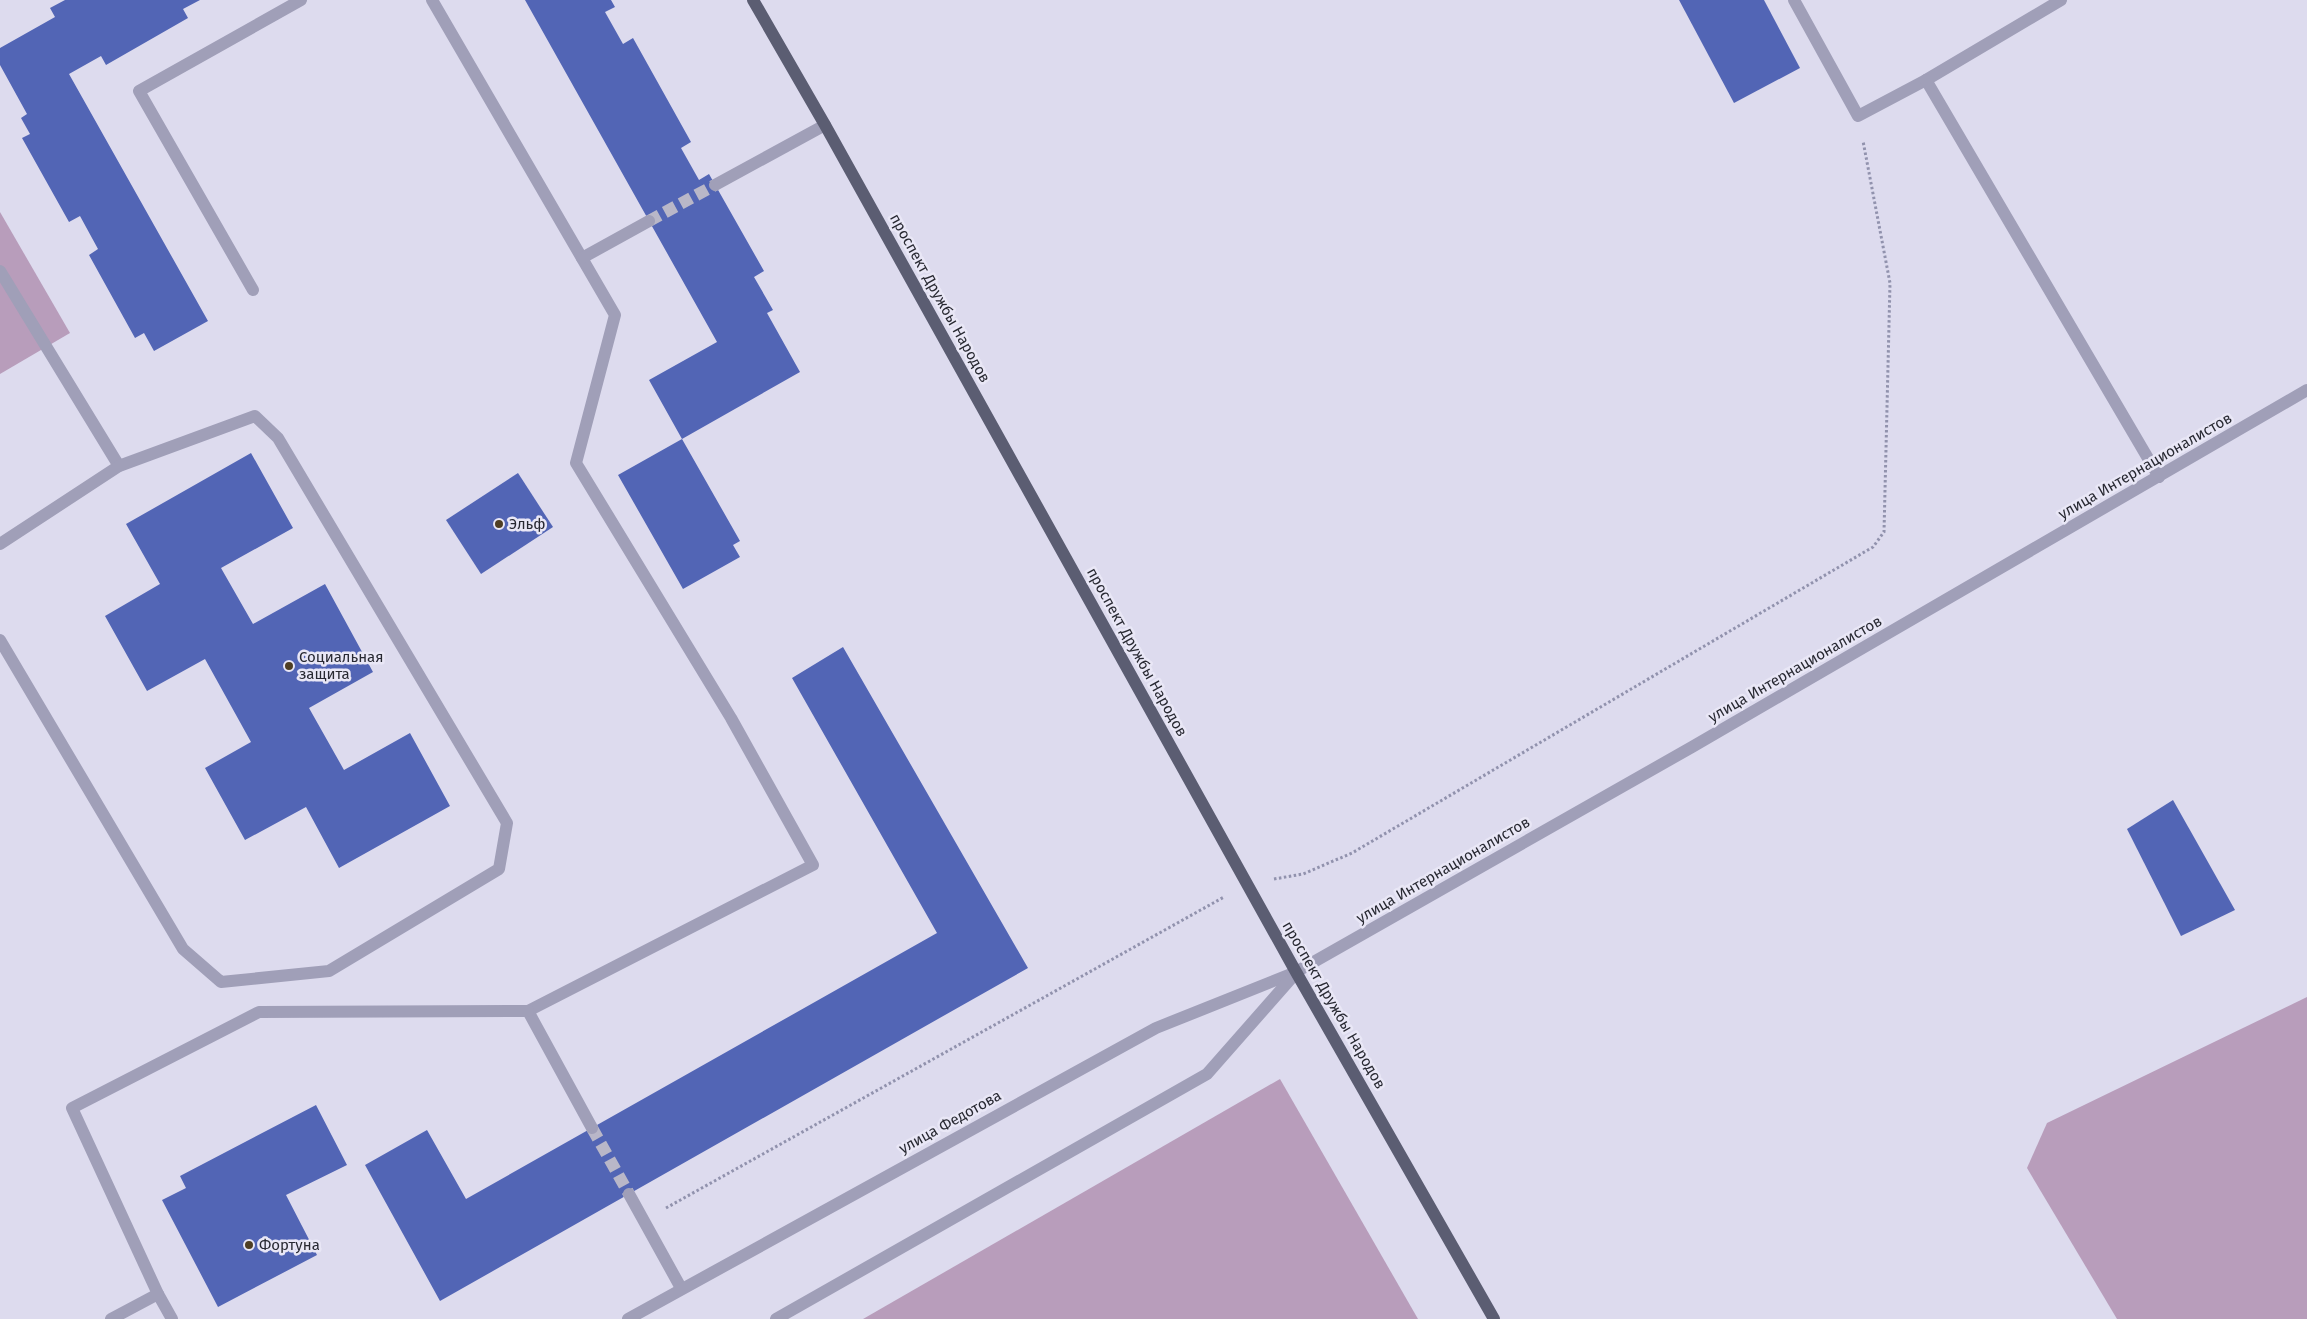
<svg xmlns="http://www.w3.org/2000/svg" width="2307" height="1319" viewBox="0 0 2307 1319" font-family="'Fira Sans',sans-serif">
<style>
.green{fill:#b89dbb}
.building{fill:#5265b5}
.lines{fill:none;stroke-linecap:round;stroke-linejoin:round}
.minor-tunnel{stroke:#b9b7c8;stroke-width:12;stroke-dasharray:12 6;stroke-linecap:butt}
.path{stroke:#9192ad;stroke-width:3;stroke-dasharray:2.5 2.5;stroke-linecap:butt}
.minor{stroke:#a09fb8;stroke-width:12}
.major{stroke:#5b5d72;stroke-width:12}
.poi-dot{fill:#4e3e23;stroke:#e9e7f6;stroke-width:2}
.labels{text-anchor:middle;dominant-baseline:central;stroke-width:5;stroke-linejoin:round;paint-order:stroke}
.street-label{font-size:15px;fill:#282932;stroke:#e9e7f6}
.poi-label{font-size:15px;fill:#282932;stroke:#e9e7f6;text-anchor:start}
</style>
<rect width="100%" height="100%" fill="#dddbee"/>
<g class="green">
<polygon points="0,212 70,333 0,374"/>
<polygon points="2307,997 2307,1319 2117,1319 2027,1168 2047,1123"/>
<polygon points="1280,1079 1418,1319 863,1319"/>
</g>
<g class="building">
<polygon points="65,0 200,0 183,9 188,18 106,65 101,56 69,74 208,321 154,351 144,333 135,338 89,255 98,249 80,216 69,222 22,138 30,134 21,118 27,114 0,65 0,48 55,17 50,8"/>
<polygon points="525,0 611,0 615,7 605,12 623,44 633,38 691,142 681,148 699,180 709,174 764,271 754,277 773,310 767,313 800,372 682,439 649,380 717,342"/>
<polygon points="1679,0 1764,0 1800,68 1734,103"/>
<polygon points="682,439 740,541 733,545 740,557 683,589 618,475"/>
<polygon points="251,453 293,528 221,568 253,624 325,584 373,672 309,708 344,770 410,733 450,806 339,868 306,807 245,840 205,768 251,742 205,659 147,691 105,616 160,584 126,524"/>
<polygon points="518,473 553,527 481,574 446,520"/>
<polygon points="843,647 1028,968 440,1301 365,1165 427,1130 466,1199 937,933 792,678"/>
<polygon points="2173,800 2235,910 2181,936 2127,829"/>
<polygon points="316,1105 347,1165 286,1195 317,1255 218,1307 162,1200 186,1188 180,1176"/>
</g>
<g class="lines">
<g class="minor-tunnel">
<polyline points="649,221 715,185"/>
<polyline points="592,1128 629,1194"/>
</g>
<g class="path">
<polyline points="1274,879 1303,874 1352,853 1873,547 1884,532 1890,283 1863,141"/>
<polyline points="666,1208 1224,897"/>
</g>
<g class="minor">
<polyline points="432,0 615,315 576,463 731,718 813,865 528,1011 592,1128"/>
<polyline points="1794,0 1858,116 1926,80 2061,0"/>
<polyline points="1926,80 2159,477"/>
<polyline points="715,185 825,125"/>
<polyline points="582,258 649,221"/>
<polyline points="0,271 119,466"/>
<polyline points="253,290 139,91 301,0"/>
<polyline points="0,544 119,466 255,416 278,438 507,823 499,869 329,971 221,982 183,949 0,640"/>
<polyline points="629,1194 681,1288"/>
<polyline points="158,1294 172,1319"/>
<polyline points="111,1319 158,1294 72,1108 259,1012 528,1011"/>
<polyline points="628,1319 1156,1028 1296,972 1692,747 2307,390"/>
<polyline points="776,1319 1207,1074 1295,974"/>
</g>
<polyline class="major" points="753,0 825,125 1296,972 1494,1319"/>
</g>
<g class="poi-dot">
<circle cx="499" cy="524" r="5"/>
<circle cx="289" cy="666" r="5"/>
<circle cx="249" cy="1245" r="5"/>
</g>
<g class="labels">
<g class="street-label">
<text transform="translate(940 298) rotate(61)">проспект Дружбы Народов</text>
<text transform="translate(2145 466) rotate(-30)">улица Интернационалистов</text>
<text transform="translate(1137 652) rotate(61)">проспект Дружбы Народов</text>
<text transform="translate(1795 669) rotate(-30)">улица Интернационалистов</text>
<text transform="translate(1443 870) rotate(-30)">улица Интернационалистов</text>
<text transform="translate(1334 1005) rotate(60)">проспект Дружбы Народов</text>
<text transform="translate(950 1122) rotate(-29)">улица Федотова</text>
</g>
<g class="poi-label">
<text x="509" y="524">Эльф</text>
<text x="299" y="657">Социальная<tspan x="299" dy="17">защита</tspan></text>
<text x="259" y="1245">Фортуна</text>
</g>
</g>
</svg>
